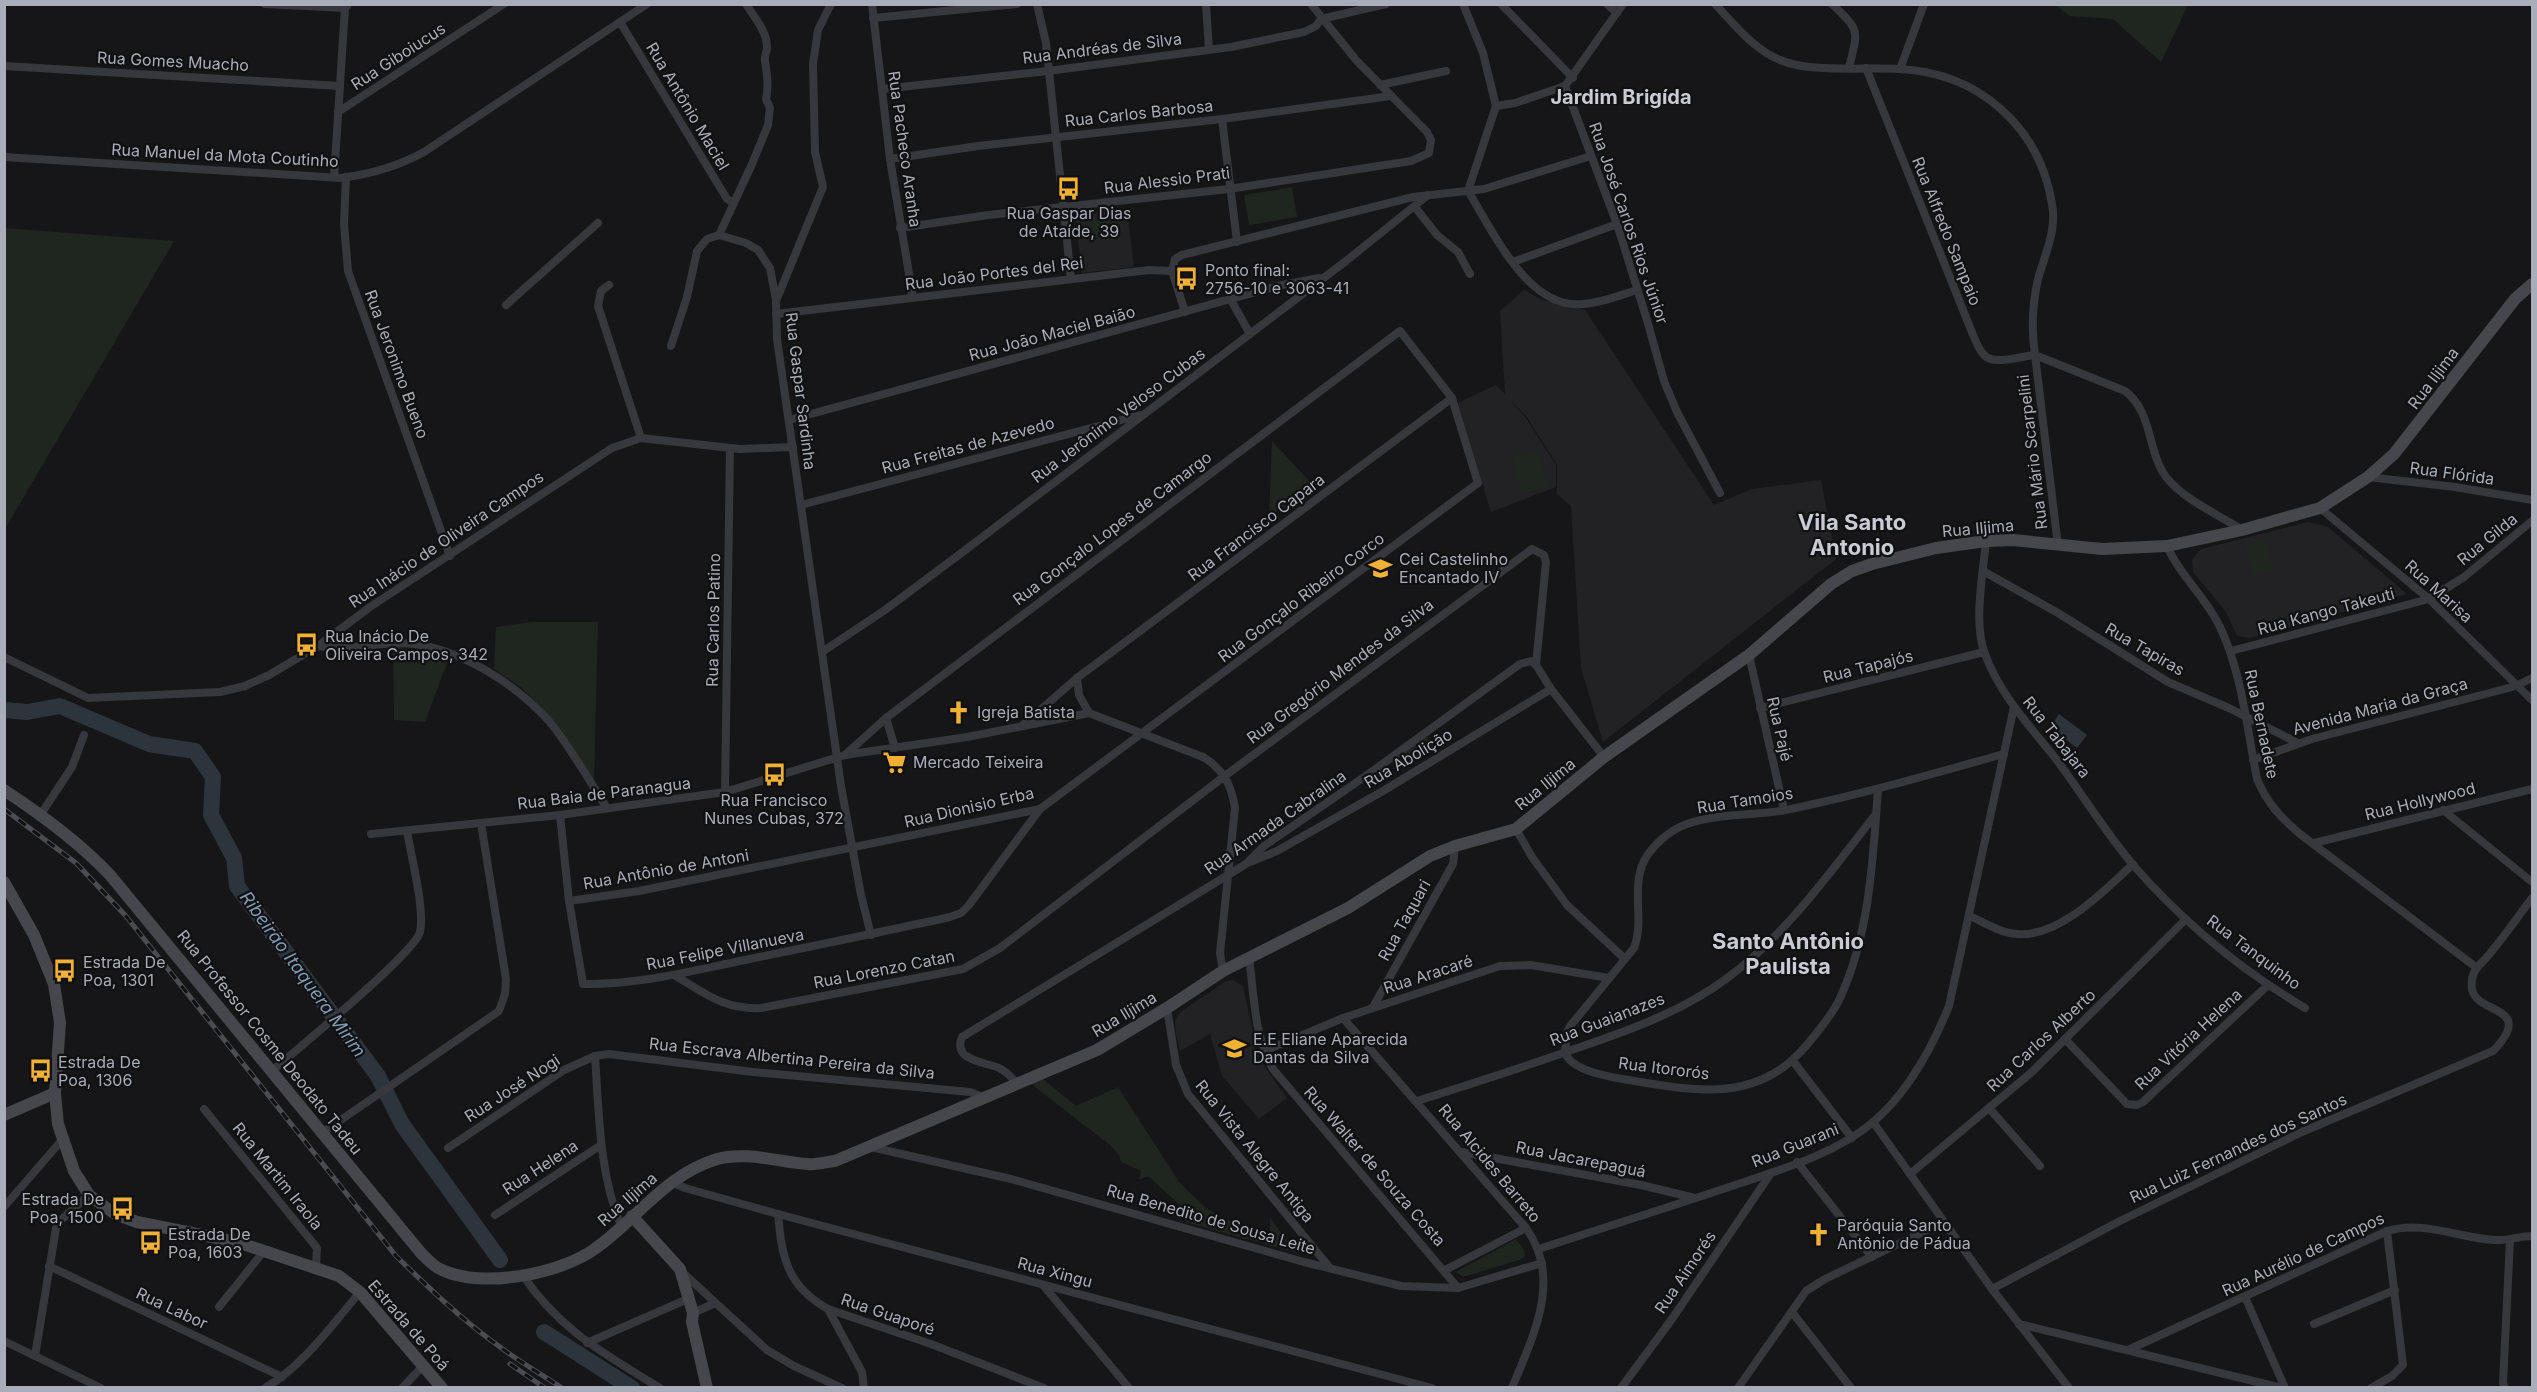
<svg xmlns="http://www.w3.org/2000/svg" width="2537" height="1392" viewBox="0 0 2537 1392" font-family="Inter,sans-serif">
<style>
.built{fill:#222225}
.green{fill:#1e261f}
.water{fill:#2c353c}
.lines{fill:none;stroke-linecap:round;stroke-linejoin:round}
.river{stroke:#2c353c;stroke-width:16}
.street{stroke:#37383d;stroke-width:8}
.secondary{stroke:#45474d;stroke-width:12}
.rail-casing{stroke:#4a4c52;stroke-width:5}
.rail{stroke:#111113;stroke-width:3;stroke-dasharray:9;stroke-linecap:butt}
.labels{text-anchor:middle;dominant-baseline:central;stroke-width:4.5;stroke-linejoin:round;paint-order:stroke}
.street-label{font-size:16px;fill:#a8adb8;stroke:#111113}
.poi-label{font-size:16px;fill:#a8adb8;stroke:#111113;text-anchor:start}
.water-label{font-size:18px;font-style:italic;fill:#7f9bb3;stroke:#111113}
.quarter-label{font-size:20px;font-weight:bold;fill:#c9ccd4;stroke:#111113}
.district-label{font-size:22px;font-weight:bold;fill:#c9ccd4;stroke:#111113}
</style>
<rect width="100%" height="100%" fill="#161618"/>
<g class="built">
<polygon points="1127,209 1134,267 1082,273 1075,215"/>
<polygon points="1524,290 1542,300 1585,310 1714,505 1752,489 1821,480 1836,559 1603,742 1581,668 1571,506 1557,494 1557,465 1527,417 1510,400 1526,418 1556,465 1556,487 1491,512 1458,403 1496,385 1505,394 1500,311"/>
<polygon points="2308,522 2328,527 2407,594 2250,638 2237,636 2226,612 2193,572 2192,560 2201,549"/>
<polygon points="1233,980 1243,986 1259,1059 1287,1098 1259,1119 1222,1076 1210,1034 1180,1051 1176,1034 1175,1021 1179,1013 1226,981"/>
</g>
<g class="green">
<polygon points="2055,5 2188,5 2161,62 2113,19 2070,16"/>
<polygon points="1292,187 1297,217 1249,225 1244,195"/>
<polygon points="1122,215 1124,232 1092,236 1090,219"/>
<polygon points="5,228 174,241 5,529 4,228"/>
<polygon points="1272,441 1314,486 1269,517"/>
<polygon points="1537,450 1548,486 1523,494 1512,458"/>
<polygon points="2265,539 2274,570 2254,576 2245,544"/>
<polygon points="532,622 598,622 594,781 543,710 522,688 494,669 496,627"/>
<polygon points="393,646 449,658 425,722 394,720"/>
<polygon points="1426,736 1435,748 1405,769 1396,757"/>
<polygon points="1043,1079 1076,1106 1118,1087 1179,1182 1206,1208 1264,1240 1270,1238 1270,1218 1297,1253 1185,1222 1187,1214 1184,1209 1148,1176 1139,1180 1141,1171 1121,1162 1119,1155 1110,1145 1031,1084"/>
<polygon points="1516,1239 1524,1250 1525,1256 1519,1260 1463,1277 1456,1272"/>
</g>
<polygon class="water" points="2059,714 2087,735 2077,748 2050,728"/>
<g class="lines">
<g class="river">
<polyline points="4,710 27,712 60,706 149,744 195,751 213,777 211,815 234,858 237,886 378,1076 402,1124 500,1260"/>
<polyline points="544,1332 632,1388"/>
</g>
<g class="street">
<polyline points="265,4 345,8 347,6"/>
<polyline points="831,4 818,30 813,64 815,152 823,187 776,301 777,339 841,786 861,895 871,935"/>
<polyline points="872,4 890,159 913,298"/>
<polyline points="1037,4 1046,43 1071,279"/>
<polyline points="1206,4 1209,50"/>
<polyline points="1463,4 1483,53 1496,106 1468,191"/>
<polyline points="1501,4 1573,78"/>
<polyline points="1607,4 1617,13"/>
<path d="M1715,4C1734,24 1754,50 1780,60C1810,73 1864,67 1898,69C1977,72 2039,125 2052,204C2057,230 2045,254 2038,279C2032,305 2031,328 2035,355L2125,391C2153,412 2147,451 2166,477C2184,500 2218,514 2242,530"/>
<path d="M1832,4C1861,32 1858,29 1849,68"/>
<polyline points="873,18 1017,4"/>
<polyline points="1321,19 1386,4"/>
<polyline points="620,22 727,199 733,203"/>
<polyline points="4,66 340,86"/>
<path d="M1866,68L1969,325C1973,334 1977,348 1984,355C1994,366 2022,356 2035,355L2058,546"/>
<polyline points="1900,69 1924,4"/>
<polyline points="1380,85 1446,71"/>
<polyline points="1565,86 1617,224 1647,320 1664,381 1677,412 1720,493"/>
<polyline points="882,89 1048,71 1231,47 1304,32 1316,26 1321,19"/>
<polyline points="1496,106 1515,103 1565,86 1623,4"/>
<polyline points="338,112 504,4"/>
<polyline points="1222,119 1237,242"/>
<path d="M4,157L341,178C371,174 397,167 424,152L647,4"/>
<polyline points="890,159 978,146 1222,119 1391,96"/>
<polyline points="334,177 345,8"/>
<polyline points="346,177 344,224 348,271 450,556"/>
<path d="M1468,191C1493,231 1528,310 1583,304C1601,303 1620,295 1637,290"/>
<polyline points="1415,207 1437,235 1458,252 1470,274"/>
<polyline points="900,228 988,215 1229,189 1411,161 1429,153 1431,140 1427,132 1356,60 1311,4"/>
<path d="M719,235L752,164L768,125L770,108L766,99C769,86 767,74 765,61C764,55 767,53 767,47C767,31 754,17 746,4"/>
<polyline points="1513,262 1617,224"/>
<polyline points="609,285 601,291 598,306 641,438"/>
<polyline points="1231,300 1250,334"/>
<polyline points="506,305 598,223"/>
<polyline points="1185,312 1172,271 1175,259 1182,255 1413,197 1484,189 1591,156"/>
<polyline points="776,314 1149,270 1172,271"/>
<polyline points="671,346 687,297 697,251 707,239 719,235 746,243 758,250 770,268 776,300"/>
<polyline points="789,420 1278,286 1319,278"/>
<polyline points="2368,477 2455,487 2532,500"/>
<polyline points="801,505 1140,415"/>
<polyline points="2320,508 2429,599 2532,700"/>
<path d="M1986,541C1983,574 1973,624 1985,654C2000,695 2030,726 2056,759C2082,794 2106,833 2134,866C2183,922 2241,970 2305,1008"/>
<path d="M2167,546C2180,576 2206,597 2220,627C2242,673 2247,729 2257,779C2267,803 2280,817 2300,834L2477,968"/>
<polyline points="1983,571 2058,613 2168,682 2229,708 2298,743"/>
<path d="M318,646C348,652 382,640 414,644C464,651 515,684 548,720C568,743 590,782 607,808"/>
<polyline points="2231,651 2429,599 2464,577 2532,521"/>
<polyline points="822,652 885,610 964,551 1346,261 1428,195"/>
<polyline points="1749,655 1784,810"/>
<polyline points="4,657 88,698 220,692 245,686 269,675 318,646 370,607 612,448 641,438 740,449 793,447"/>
<polyline points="1536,665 1551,689 1604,757"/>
<polyline points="1077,678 1079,695 1089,713"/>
<polyline points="1760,708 1984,652"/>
<polyline points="886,718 895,748"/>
<polyline points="1023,725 1077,678 1452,398"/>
<polyline points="2253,760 2312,739 2516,686 2532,678"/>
<polyline points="725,792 730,448"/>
<polyline points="2443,810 2532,882"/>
<polyline points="41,814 72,767 84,735"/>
<polyline points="560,815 569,901 639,891 1040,809 1478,483 1452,398 1400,331 886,718 845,755"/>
<polyline points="1516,829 1532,857 1567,905 1625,959"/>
<path d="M371,834L560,815L725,792L845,755L967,737L1089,713L1203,757C1224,770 1231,784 1235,808L1220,953L1223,971"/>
<polyline points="2314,843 2532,789"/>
<polyline points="1250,862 1277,851 1383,791 1551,689"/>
<path d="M569,901L583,984C638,985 691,971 745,960C813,946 882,932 950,917L961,913L969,905L1040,809"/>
<path d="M1970,916C1985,923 2001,933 2017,934C2059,938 2105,890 2133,864"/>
<path d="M1249,957C1254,994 1254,1037 1273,1069L1458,1288"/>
<path d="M674,975C705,993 724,1010 761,1008L963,969L1000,948L1226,775L1532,549L1544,555L1546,562L1536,665"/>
<polyline points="1373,1007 1453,864 1455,846"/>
<polyline points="1167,1008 1176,1065 1188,1094 1330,1268"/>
<path d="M1343,1018L1526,1228C1563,1279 1533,1336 1512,1388"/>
<polyline points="2065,1039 2127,1104 2137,1105 2143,1102 2267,986"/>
<polyline points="1264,1051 1343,1018 1500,966 1531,965 1609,978"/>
<path d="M1565,1053L1567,1032L1571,1025L1634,948C1645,920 1630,887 1645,859C1654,844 1670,830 1687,824C1718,813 1754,816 1786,810C1860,795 1932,774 2004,754"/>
<path d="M1565,1053C1574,1075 1626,1079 1647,1083C1677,1088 1712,1093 1742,1086C1775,1078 1795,1061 1815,1035C1824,1023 1834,1012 1840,998C1870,933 1873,858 1878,789"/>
<path d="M595,1056C599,1113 599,1173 621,1226"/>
<polyline points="1793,1061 1852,1138"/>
<path d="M272,1071C296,1050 415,953 420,932C425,909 411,856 407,831"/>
<path d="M1017,1084C1012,1077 1007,1072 999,1068C986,1062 952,1061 962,1037L1246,864L1264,846L1370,773L1520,664L1531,661L1536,665"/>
<path d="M1417,1101C1474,1083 1530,1065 1586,1045C1635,1028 1684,1010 1726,979C1787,934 1830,872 1876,814"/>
<polyline points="1989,1108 2040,1166"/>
<polyline points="204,1109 317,1248 316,1267"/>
<polyline points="1873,1122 1992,1289 2069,1388"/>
<polyline points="322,1133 499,1011 505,994 506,979 481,823"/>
<polyline points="871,1147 1011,1179 1304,1262 1401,1286 1458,1288 1542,1263"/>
<polyline points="448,1148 564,1070 595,1056 609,1054 753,1072 970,1092 986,1098"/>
<polyline points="1461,1152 1641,1185 1695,1198"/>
<polyline points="1797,1162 1872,1257"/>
<polyline points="1910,1174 2033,1071 2186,919"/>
<polyline points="671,1182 685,1188 778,1214 1432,1388"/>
<polyline points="4,1207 62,1140"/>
<path d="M778,1214C782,1258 787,1286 828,1309L931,1344L1044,1388"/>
<polyline points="495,1215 601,1145"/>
<path d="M1539,1249C1605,1227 1670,1207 1735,1185C1782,1169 1833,1155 1872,1123C1908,1093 1932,1048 1949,1006L2014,707"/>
<polyline points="49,1266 282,1377"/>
<polyline points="1445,1270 1526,1228"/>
<polyline points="681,1271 767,1350 794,1366 842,1388"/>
<path d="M522,1274C559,1330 605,1354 660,1388"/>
<polyline points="1043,1285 1129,1388"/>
<path d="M1992,1289L2118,1222L2302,1132L2493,1051C2537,1005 2476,1015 2472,989C2471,984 2472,975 2475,971C2477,966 2483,962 2487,957C2503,938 2517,918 2532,898"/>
<polyline points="2245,1297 2285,1388"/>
<polyline points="219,1307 264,1251"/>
<polyline points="828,1309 862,1372 864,1388"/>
<polyline points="1792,1312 1851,1388"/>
<polyline points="693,1313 715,1303"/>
<polyline points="2019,1324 2282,1388"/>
<polyline points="2314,1324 2395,1290"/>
<polyline points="4,1341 101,1388"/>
<polyline points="587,1343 683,1301"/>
<path d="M2128,1350L2387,1231C2424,1220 2458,1238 2495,1240C2508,1241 2519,1236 2532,1236"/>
<polyline points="35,1356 56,1228 61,1220 89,1195"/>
<path d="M265,1388C304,1365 332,1325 360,1292"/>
<polyline points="402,1388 423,1366"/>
<polyline points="1621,1388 1672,1319 1771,1173"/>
<polyline points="1738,1388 1806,1291 1825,1279 1944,1222"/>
<polyline points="2371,1388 2392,1376 2403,1365 2387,1231"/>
<polyline points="2505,1388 2503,1383 2510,1240"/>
</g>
<g class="secondary">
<path d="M4,790C42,815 79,842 110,875L421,1253C427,1259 434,1267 442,1270C482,1289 561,1274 596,1248C637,1219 665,1175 717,1159C745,1151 779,1162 808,1164C817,1165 826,1162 835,1161L1097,1050L1167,1008L1223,971L1348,908L1430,856L1455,846L1516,829L1604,757L1749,655L1831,584L1852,571L1872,564L1936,548L1986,541L2013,540L2102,549L2167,546L2242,530L2320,508L2368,477L2394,454L2515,299L2532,284"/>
<polyline points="4,882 34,935 54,984 60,1023 55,1093 58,1124 74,1171 89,1195 115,1214 137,1222 237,1242 339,1276 360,1292 442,1388"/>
<polyline points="4,1115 55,1093"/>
<polyline points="632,1216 680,1269 693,1313 692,1322 707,1388"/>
</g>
<defs>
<g id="rail">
<path d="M4,809L76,863L125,915L396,1256C429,1288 462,1320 500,1347C520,1362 541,1374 562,1388"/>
<polyline points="510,1364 545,1388"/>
</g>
</defs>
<use href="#rail" class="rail-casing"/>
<use href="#rail" class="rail"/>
</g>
<defs>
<symbol id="bus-bare" viewBox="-9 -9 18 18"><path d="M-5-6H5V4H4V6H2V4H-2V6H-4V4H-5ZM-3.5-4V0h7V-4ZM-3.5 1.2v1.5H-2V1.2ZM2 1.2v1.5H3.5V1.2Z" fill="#f2b134" stroke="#111113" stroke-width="2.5" paint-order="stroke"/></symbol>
<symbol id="school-bare" viewBox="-9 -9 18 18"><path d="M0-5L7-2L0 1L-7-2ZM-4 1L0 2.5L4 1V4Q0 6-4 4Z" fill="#f2b134" stroke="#111113" stroke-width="2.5" paint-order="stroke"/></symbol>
<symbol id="church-bare" viewBox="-9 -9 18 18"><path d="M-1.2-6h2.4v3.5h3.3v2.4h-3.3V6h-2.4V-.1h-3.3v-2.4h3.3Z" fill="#f2b134" stroke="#111113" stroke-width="2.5" paint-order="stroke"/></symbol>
<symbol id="supermarket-bare" viewBox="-9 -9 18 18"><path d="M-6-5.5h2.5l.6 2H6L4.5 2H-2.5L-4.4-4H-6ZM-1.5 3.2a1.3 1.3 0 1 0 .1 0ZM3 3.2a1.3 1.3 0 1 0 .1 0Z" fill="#f2b134" stroke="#111113" stroke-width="2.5" paint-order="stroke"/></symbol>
</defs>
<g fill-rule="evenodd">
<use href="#bus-bare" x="1052" y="172" width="33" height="33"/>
<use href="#bus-bare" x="1170" y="262" width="33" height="33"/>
<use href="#school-bare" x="1364" y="552" width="33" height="33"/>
<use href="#bus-bare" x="290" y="628" width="33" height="33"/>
<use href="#church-bare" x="942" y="696" width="33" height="33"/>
<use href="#supermarket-bare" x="878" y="746" width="33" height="33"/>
<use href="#bus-bare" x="758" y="758" width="33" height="33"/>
<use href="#bus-bare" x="48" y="954" width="33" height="33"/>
<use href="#school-bare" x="1218" y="1032" width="33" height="33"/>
<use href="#bus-bare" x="24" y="1054" width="33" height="33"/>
<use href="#bus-bare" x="106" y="1192" width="33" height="33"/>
<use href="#church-bare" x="1802" y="1218" width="33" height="33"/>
<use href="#bus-bare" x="134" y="1226" width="33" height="33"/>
</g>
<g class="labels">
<g class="street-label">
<text transform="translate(1102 48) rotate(-7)">Rua Andréas de Silva</text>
<text transform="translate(398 56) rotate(-33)">Rua Giboiucus</text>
<text transform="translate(173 61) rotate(3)">Rua Gomes Muacho</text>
<text transform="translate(688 106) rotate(59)">Rua Antônio Maciel</text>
<text transform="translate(1139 113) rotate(-6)">Rua Carlos Barbosa</text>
<text transform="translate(905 149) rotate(82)">Rua Pacheco Aranha</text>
<text transform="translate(225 155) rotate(3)">Rua Manuel da Mota Coutinho</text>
<text transform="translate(1167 180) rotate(-7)">Rua Alessio Prati</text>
<text transform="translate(1629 223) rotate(71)">Rua José Carlos Rios Júnior</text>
<text transform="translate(1947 231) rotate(68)">Rua Alfredo Sampaio</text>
<text transform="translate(994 273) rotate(-7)">Rua João Portes del Rei</text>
<text transform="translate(1052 333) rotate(-15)">Rua João Maciel Baião</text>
<text transform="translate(397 364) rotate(70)">Rua Jeronimo Bueno</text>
<text transform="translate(2433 378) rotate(-53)">Rua Iljima</text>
<text transform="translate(801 391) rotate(83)">Rua Gaspar Sardinha</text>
<text transform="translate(1118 415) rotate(-37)">Rua Jerônimo Veloso Cubas</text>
<text transform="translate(968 445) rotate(-15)">Rua Freitas de Azevedo</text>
<text transform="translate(2032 452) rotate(-97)">Rua Mário Scarpelini</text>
<text transform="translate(2452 473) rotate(8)">Rua Flórida</text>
<text transform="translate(1256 527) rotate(-37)">Rua Francisco Capara</text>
<text transform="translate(1112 528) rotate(-37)">Rua Gonçalo Lopes de Camargo</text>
<text transform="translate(1978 528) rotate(-5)">Rua Iljima</text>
<text transform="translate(446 539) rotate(-34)">Rua Inácio de Oliveira Campos</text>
<text transform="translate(2487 539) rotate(-39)">Rua Gilda</text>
<text transform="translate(2439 591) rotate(42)">Rua Marisa</text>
<text transform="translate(1301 597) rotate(-37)">Rua Gonçalo Ribeiro Corco</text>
<text transform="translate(2326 611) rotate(-15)">Rua Kango Takeuti</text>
<text transform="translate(713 620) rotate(-89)">Rua Carlos Patino</text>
<text transform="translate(2145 649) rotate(30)">Rua Tapiras</text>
<text transform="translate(1868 666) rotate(-14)">Rua Tapajós</text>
<text transform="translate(1340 671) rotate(-37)">Rua Gregório Mendes da Silva</text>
<text transform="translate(2380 706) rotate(-15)">Avenida Maria da Graça</text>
<text transform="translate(2262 724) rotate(78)">Rua Bernadete</text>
<text transform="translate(1780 729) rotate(77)">Rua Pajé</text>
<text transform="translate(2057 737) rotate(52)">Rua Tabajara</text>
<text transform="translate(1408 758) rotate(-31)">Rua Abolição</text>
<text transform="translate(1545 784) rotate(-39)">Rua Iljima</text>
<text transform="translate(604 793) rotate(-7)">Rua Baia de Paranagua</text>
<text transform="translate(1745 800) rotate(-9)">Rua Tamoios</text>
<text transform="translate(2420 801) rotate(-14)">Rua Hollywood</text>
<text transform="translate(969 807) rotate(-13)">Rua Dionisio Erba</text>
<text transform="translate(1275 822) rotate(-35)">Rua Armada Cabralina</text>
<text transform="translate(666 869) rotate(-10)">Rua Antônio de Antoni</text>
<text transform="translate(1404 920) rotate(-61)">Rua Taquari</text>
<text transform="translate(725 949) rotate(-11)">Rua Felipe Villanueva</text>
<text transform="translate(2254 952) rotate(37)">Rua Tanquinho</text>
<text transform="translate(884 969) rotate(-11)">Rua Lorenzo Catan</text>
<text transform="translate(1428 974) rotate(-18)">Rua Aracaré</text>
<text transform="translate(1124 1014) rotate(-31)">Rua Iljima</text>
<text transform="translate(1607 1019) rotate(-21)">Rua Guaianazes</text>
<text transform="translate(2188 1039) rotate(-43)">Rua Vitória Helena</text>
<text transform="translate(2041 1040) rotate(-43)">Rua Carlos Alberto</text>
<text transform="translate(270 1042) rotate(51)">Rua Professor Cosme Deodato Tadeu</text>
<text transform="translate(792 1058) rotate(6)">Rua Escrava Albertina Pereira da Silva</text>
<text transform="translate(1664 1068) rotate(7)">Rua Itororós</text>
<text transform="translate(512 1088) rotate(-33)">Rua José Nogi</text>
<text transform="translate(1795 1145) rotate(-22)">Rua Guarani</text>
<text transform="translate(2238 1148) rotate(-25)">Rua Luiz Fernandes dos Santos</text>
<text transform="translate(1255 1151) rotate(51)">Rua Vista Alegre Antiga</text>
<text transform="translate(1581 1159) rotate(11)">Rua Jacarepaguá</text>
<text transform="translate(1490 1163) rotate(50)">Rua Alcides Barreto</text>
<text transform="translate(1375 1166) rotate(49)">Rua Walter de Souza Costa</text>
<text transform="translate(540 1167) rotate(-33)">Rua Helena</text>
<text transform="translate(278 1176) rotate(51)">Rua Martim Iraola</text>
<text transform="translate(627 1199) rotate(-41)">Rua Iljima</text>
<text transform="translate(1211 1219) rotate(16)">Rua Benedito de Sousa Leite</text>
<text transform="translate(2303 1254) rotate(-25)">Rua Aurélio de Campos</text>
<text transform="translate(1055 1272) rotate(15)">Rua Xingu</text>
<text transform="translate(1685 1272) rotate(-56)">Rua Aimorés</text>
<text transform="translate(172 1308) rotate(25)">Rua Labor</text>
<text transform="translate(888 1314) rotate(19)">Rua Guaporé</text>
<text transform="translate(409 1325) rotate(49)">Estrada de Poá</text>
</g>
<g class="poi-label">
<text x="1069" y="213" text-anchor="middle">Rua Gaspar Dias<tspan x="1069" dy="18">de Ataíde, 39</tspan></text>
<text x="1205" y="270">Ponto final:<tspan x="1205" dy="18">2756-10 e 3063-41</tspan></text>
<text x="1399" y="559">Cei Castelinho<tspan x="1399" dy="18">Encantado IV</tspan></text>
<text x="325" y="636">Rua Inácio De<tspan x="325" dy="18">Oliveira Campos, 342</tspan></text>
<text x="977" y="712">Igreja Batista</text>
<text x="913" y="762">Mercado Teixeira</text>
<text x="774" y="800" text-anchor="middle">Rua Francisco<tspan x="774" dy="18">Nunes Cubas, 372</tspan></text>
<text x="83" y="962">Estrada De<tspan x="83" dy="18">Poa, 1301</tspan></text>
<text x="1253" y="1039">E.E Eliane Aparecida<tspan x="1253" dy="18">Dantas da Silva</tspan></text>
<text x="58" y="1062">Estrada De<tspan x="58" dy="18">Poa, 1306</tspan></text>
<text x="104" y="1199" text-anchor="end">Estrada De<tspan x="104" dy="18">Poa, 1500</tspan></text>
<text x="1837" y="1225">Paróquia Santo<tspan x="1837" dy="18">Antônio de Pádua</tspan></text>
<text x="168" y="1234">Estrada De<tspan x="168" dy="18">Poa, 1603</tspan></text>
</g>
<g class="water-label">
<text transform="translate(303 974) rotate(54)">Ribeirão Itaquera Mirim</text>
</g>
<g class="quarter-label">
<text x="1621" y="97">Jardim Brigída</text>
</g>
<g class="district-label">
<text x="1852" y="522">Vila Santo<tspan x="1852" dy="25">Antonio</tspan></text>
<text x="1788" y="941">Santo Antônio<tspan x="1788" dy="25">Paulista</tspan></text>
</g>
</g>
<rect width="2537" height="1392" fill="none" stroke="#a8adb8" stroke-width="12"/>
</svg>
